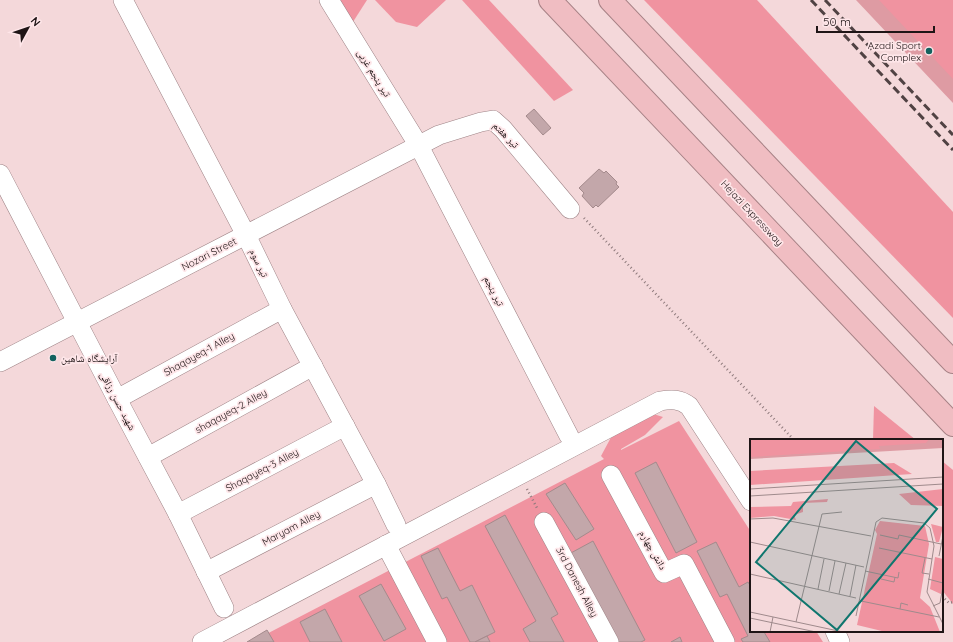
<svg xmlns="http://www.w3.org/2000/svg" width="953" height="642" viewBox="0 0 953 642" font-family="Quicksand,'Noto Naskh Arabic',sans-serif">
<style>
.green{fill:#de9ba3}
.forest{fill:#f093a0}
.building{fill:#c3a7aa;stroke:#a48a8c}
.lines{fill:none;stroke-linecap:round;stroke-linejoin:round}
.minor-casing{stroke:#9e8386;stroke-width:20}
.highway-casing{stroke:#a78286;stroke-width:24}
.path{stroke:#8e7a7c;stroke-width:2.5;stroke-dasharray:1 3;stroke-linecap:butt}
.minor{stroke:#fff;stroke-width:19}
.highway{stroke:#f0bdc2;stroke-width:22}
.rail{stroke:#504243;stroke-width:3;stroke-dasharray:8 4;stroke-linecap:butt}
.poi-dot{fill:#13625f;stroke:#fee6e9;stroke-width:1.5}
.labels{text-anchor:middle;dominant-baseline:central;stroke-width:3.5;stroke-linejoin:round;paint-order:stroke}
.poi-label{font-size:10px;fill:#1f1516;stroke:#fee6e9;text-anchor:end}
.street-label{font-size:10px;fill:#1f1516;stroke:#fee6e9}
.inset-road{fill:none;stroke:#9f8a8c;stroke-width:1}
.view{fill:#0f766e;fill-opacity:0.15;stroke:#0f766e;stroke-width:2}
.inset-edge{fill:none;stroke:#1f1516;stroke-width:2}
</style>
<rect width="100%" height="100%" fill="#f4d8da"/>
<polygon class="green" points="856,0 953,0 953,103"/>
<g class="forest">
<polygon points="337,0 367,0 351,25"/>
<polygon points="375,0 446,0 417,27 396,22"/>
<polygon points="462,0 489,0 573,90 554,101"/>
<polygon points="644,0 757,0 953,212 953,318"/>
<polygon points="879,0 953,0 953,79"/>
<polygon points="874,406 916,440 873,440"/>
<polygon points="650,413 663,417 645,435 621,449 621,450 679,421 751,532 751,631 816,631 823,642 251,642 604,459 601,456 615,430"/>
<polygon points="942,461 953,470 953,604 942,590"/>
</g>
<g class="building">
<polygon points="534,109 551,128 543,135 526,116"/>
<polygon points="599,169 604,173 606,171 617,182 616,184 619,187 598,207 596,205 593,208 582,196 584,193 579,188"/>
<polygon points="656,462 697,542 676,553 635,473"/>
<polygon points="565,483 594,529 576,540 546,494"/>
<polygon points="505,515 558,614 551,618 564,642 530,642 523,629 536,621 485,526"/>
<polygon points="593,541 645,640 641,642 616,642 569,554"/>
<polygon points="716,542 739,587 748,582 751,587 751,631 766,631 764,632 770,642 743,642 741,639 748,636 727,594 720,597 697,551"/>
<polygon points="438,548 460,591 472,585 495,632 475,642 470,642 447,597 442,599 421,556"/>
<polygon points="381,584 406,629 384,641 359,596"/>
<polygon points="325,609 342,642 310,642 300,622"/>
<polygon points="267,630 274,642 247,642"/>
<polygon points="487,636 490,642 475,642"/>
<polygon points="680,637 682,642 671,642"/>
</g>
<g class="lines">
<defs>
<g id="minor">
<polyline points="123,0 246,235 282,309 376,484 396,525"/>
<polyline points="329,0 419,146 569,436"/>
<polyline points="0,174 117,399 178,514 224,608"/>
<polyline points="0,362 439,135 481,122 493,120 503,129 570,209"/>
<polyline points="117,399 282,309"/>
<polyline points="148,457 313,366"/>
<polyline points="611,475 664,573 684,564 725,642"/>
<polyline points="178,514 345,426"/>
<polyline points="544,522 609,642"/>
<polyline points="386,545 437,642"/>
<polyline points="206,572 376,484"/>
<polyline points="835,631 840,642"/>
<path d="M202,642L660,401C672,399 680,399 689,406L751,501"/>
</g>
<g id="highway">
<polyline points="550,0 953,425"/>
<polyline points="610,0 953,362"/>
</g>
</defs>
<use href="#minor" class="minor-casing"/>
<use href="#highway" class="highway-casing"/>
<g class="path">
<polyline points="584,218 794,440"/>
<polyline points="527,489 537,508"/>
<polyline points="942,596 949,603 953,602"/>
</g>
<use href="#minor" class="minor"/>
<use href="#highway" class="highway"/>
<g class="rail">
<polyline points="811,0 953,150"/>
<polyline points="825,0 953,135"/>
</g>
</g>
<g class="poi-dot">
<circle cx="929" cy="51" r="4"/>
<circle cx="53" cy="358" r="4"/>
</g>
<g class="labels">
<g class="poi-label">
<text x="921" y="45">Azadi Sport<tspan x="921" dy="12">Complex</tspan></text>
<text x="61" y="358" text-anchor="start">آرایشگاه شاهین</text>
</g>
<g class="street-label">
<text transform="translate(374 73) rotate(58)">تیر پنجم غربی</text>
<text transform="translate(506 135) rotate(45)">تیر هفتم</text>
<text transform="translate(752 213) rotate(47)">Hejazi Expressway</text>
<text transform="translate(209 254) rotate(-27)">Nozari Street</text>
<text transform="translate(259 263) rotate(64)">تیر سوم</text>
<text transform="translate(494 291) rotate(63)">تیر پنجم</text>
<text transform="translate(199 354) rotate(-29)">Shaqayeq-1 Alley</text>
<text transform="translate(118 401) rotate(62)">شهید حسن رزاقی</text>
<text transform="translate(231 411) rotate(-29)">shaqayeq-2 Alley</text>
<text transform="translate(262 470) rotate(-28)">Shaqayeq-3 Alley</text>
<text transform="translate(291 528) rotate(-28)">Maryam Alley</text>
<text transform="translate(653 550) rotate(60)">دانش چهارم</text>
<text transform="translate(577 582) rotate(62)">3rd Danesh Alley</text>
</g>
</g>
<g transform="translate(750 439)">
<rect width="193" height="193" fill="#f4d8da"/>
<path d="M0,0H193V9L0,20Z" fill="#de9ba3"/>
<path d="M0,0H179L176,4L129,7L130,10L0,18ZM144,24L162,35L0,46V32ZM193,50V67L161,66L149,55ZM78,60L77,63L53,64V73L44,76L46,81L24,77L0,79V68L41,67L43,63ZM130,82L175,87L179,105L170,159L180,168L190,193H136L107,186L127,95L125,91ZM181,85L193,88L189,103H186ZM185,118L193,120V156L180,150Z" fill="#f093a0"/>
<path class="inset-road" d="M0,50L193,38M0,57L193,45M0,80L23,79L121,97M130,96L148,100L149,96L191,105M0,103L114,128M129,109L182,120M189,117L193,97M175,119L172,134L179,135M115,132L148,139L149,133M0,135L106,159M131,140L144,143L145,138M178,140L193,144M68,150L74,120M79,152L85,122M89,155L96,124M100,157L106,126M111,162L189,178M183,167L190,164L193,147M150,170L151,164L158,166M0,173L93,193M106,177L126,83L132,79L174,84L180,89L184,107L177,153L193,185M0,179L66,193M46,183L72,75L92,73M20,193L23,178"/>
<path class="view" d="M106,2L187,70L87,191L6,123Z"/>
<rect width="193" height="193" class="inset-edge"/>
</g>
<g transform="translate(28 28) rotate(50)" stroke="#fee6e9" stroke-width="3" paint-order="stroke">
<path d="M0-3L7 15L0 10L-7 15Z" fill="#1f1516"/>
<text y="-6" font-size="11" font-weight="bold" text-anchor="middle" fill="#1f1516">N</text>
</g>
<path d="M817 26v6h117v-6" fill="none" stroke="#1f1516" stroke-width="2"/>
<text x="823" y="26" font-size="12" fill="#1f1516" stroke="#fee6e9" stroke-width="3" paint-order="stroke">50 m</text>
</svg>
